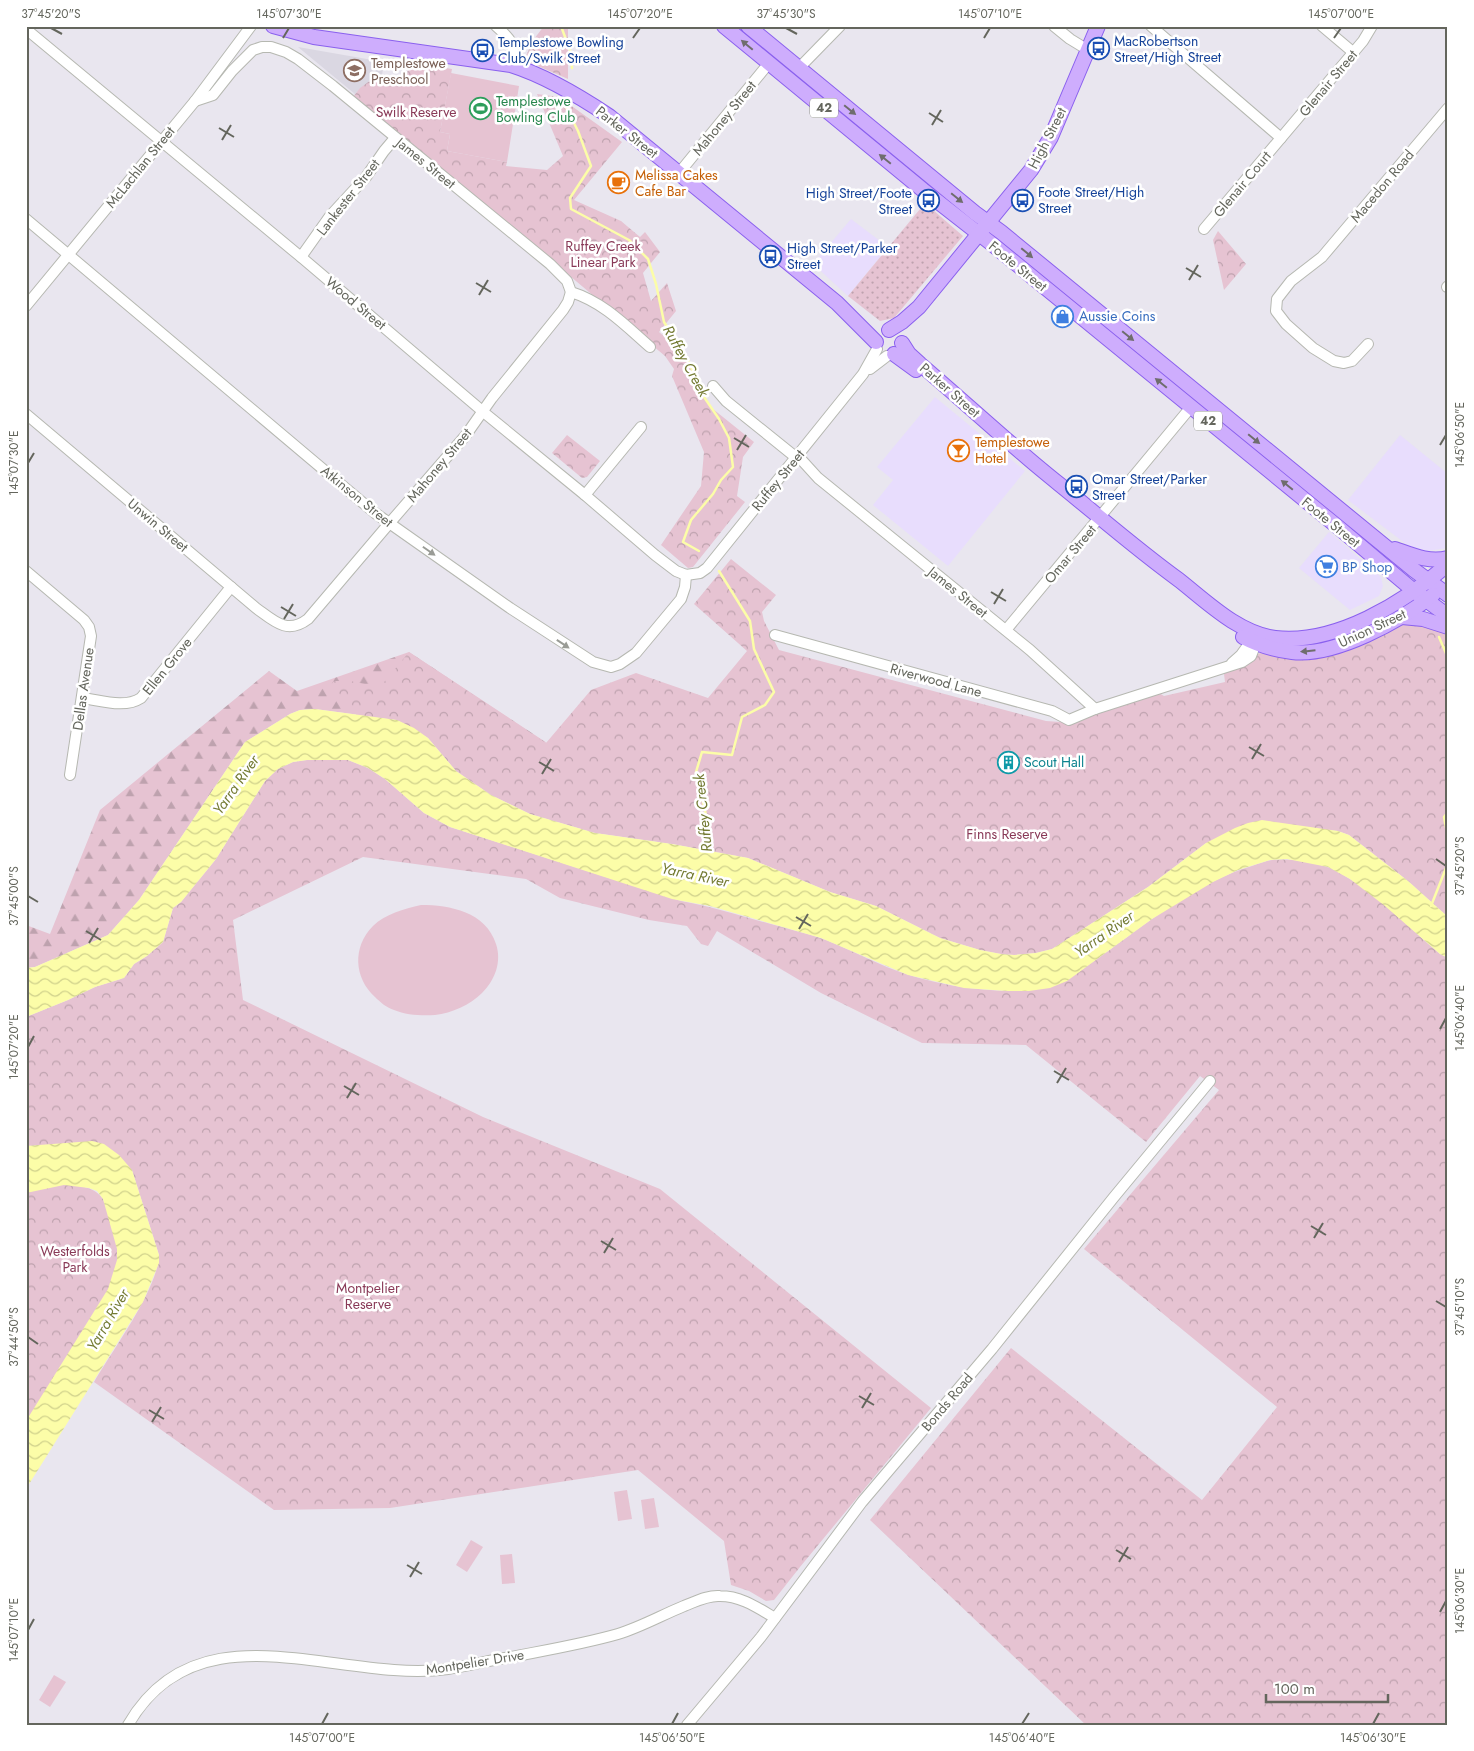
<svg xmlns="http://www.w3.org/2000/svg" width="1474" height="1751" viewBox="0 0 1474 1751" font-family="Jost,sans-serif">
<style>
.commercial{fill:#e8ddfd}
.education{fill:#dad7e2}
.grass{fill:url(#grass-dots)}
.forest{fill:url(#forest-firs)}
.park{fill:url(#park-crowns)}
.pitch{fill:#e6c3d2}
.water{fill:url(#water-waves)}
.lines{fill:none;stroke-linecap:round;stroke-linejoin:round}
.stream{stroke:#fcfda8;stroke-width:2.5}
.minor-casing{stroke:#b6b8b1;stroke-width:12}
.major-casing{stroke:#8a60ee;stroke-width:16}
.minor{stroke:#fff;stroke-width:10}
.major{stroke:#ceadfd;stroke-width:14}
.oneway{fill:#6f6d6d}
.oneway2{fill:#9a9c96}
.ticks{fill:none;stroke:#64665d;stroke-width:2}
.labels{text-anchor:middle;dominant-baseline:central;stroke-width:5;stroke-linejoin:round;paint-order:stroke}
.shield{fill:#fff;stroke:#92948e;stroke-width:1}
.shield-label{font-size:12px;font-weight:bold;fill:#64665d}
.transit-label{font-size:14px;fill:#164399;stroke:#fff;text-anchor:start}
.education-label{font-size:14px;fill:#785e54;stroke:#fff;text-anchor:start}
.street-label{font-size:14px;fill:#64665d;stroke:#fff}
.leisure-label{font-size:14px;fill:#27864d;stroke:#fff;text-anchor:start}
.park-label{font-size:14px;fill:#893957;stroke:#fff}
.food-label{font-size:14px;fill:#c56008;stroke:#fff;text-anchor:start}
.shop-label{font-size:14px;fill:#366cbe;stroke:#fff;text-anchor:start}
.culture-label{font-size:14px;fill:#0d838f;stroke:#fff;text-anchor:start}
.water-label{font-size:15px;font-style:italic;fill:#747b33;stroke:#fff}
.neatline{fill:none;stroke:#64665d;stroke-width:2}
.ticks-label{font-size:12px;text-anchor:middle;fill:#64665d}
</style>
<defs>
<pattern id="grass-dots" width="8" height="8" patternUnits="userSpaceOnUse" patternTransform="scale(1.25)"><rect width="8" height="8" fill="#e6c3d2"/><path d="M2 2h.1M6 6h.1" fill="none" stroke="#bea2ae" stroke-width="1.8" stroke-linecap="round"/></pattern>
<pattern id="forest-firs" width="22" height="20" patternUnits="userSpaceOnUse" patternTransform="scale(1.25)"><rect width="22" height="20" fill="#e6c3d2"/><path d="M5 1l3.5 6h-7zM16 11l3.5 6h-7z" fill="#bea2ae"/></pattern>
<pattern id="park-crowns" width="20" height="18" patternUnits="userSpaceOnUse" patternTransform="scale(1.25)"><rect width="20" height="18" fill="#e6c3d2"/><path d="M2 6a3 3 0 1 1 6 0M12 15a3 3 0 1 1 6 0" fill="none" stroke="#bea2ae"/></pattern>
<pattern id="water-waves" width="16" height="10" patternUnits="userSpaceOnUse" patternTransform="scale(1.25)"><rect width="16" height="10" fill="#fcfda8"/><path d="M0 5q4-4 8 0t8 0" fill="none" stroke="#d0d18c"/></pattern>
</defs>
<rect width="100%" height="100%" fill="#e9e6ef"/>
<g class="commercial">
<polygon points="851,219 888,247 848,296 813,264"/>
<polygon points="935,397 1025,471 948,566 873,505 893,480 877,467"/>
<polygon points="1400,435 1448,474 1448,548 1426,551 1410,547 1348,500"/>
<polygon points="1329,532 1381,577 1383,586 1379,596 1350,610 1299,568"/>
</g>
<polygon class="education" points="298,47 384,62 381,82 371,80 361,88 355,94"/>
<polygon class="grass" points="925,203 963,236 894,318 880,321 848,296"/>
<polygon class="forest" points="409,652 547,743 397,720 315,709 300,710 290,714 245,742 139,900 108,935 35,967 26,968 26,925 50,934 100,810 269,671 297,691"/>
<g class="park">
<polygon points="544,26 568,26 568,79 524,60 534,39"/>
<polygon points="409,62 452,69 440,132 450,134 447,151 507,162 506,166 547,170 563,156 537,94 559,97 622,142 574,200 621,221 640,237 645,232 660,252 643,273 651,301 667,283 676,311 659,332 683,352 704,397 713,409 754,442 743,457 737,496 745,502 693,567 688,568 661,545 701,486 704,452 672,376 674,369 665,356 526,239 353,97 360,88 371,80 405,86"/>
<polygon points="1218,231 1246,264 1224,290 1213,240"/>
<polygon points="567,435 600,461 587,477 582,478 552,453"/>
<polygon points="731,559 776,595 762,612 764,621 779,650 1046,721 1075,723 1096,714 1159,693 1164,696 1225,682 1224,674 1260,653 1285,656 1408,620 1448,632 1448,917 1408,881 1349,835 1338,831 1326,830 1206,843 1148,887 1052,949 1036,953 1014,955 1001,954 980,950 940,938 876,906 830,892 748,858 672,844 595,833 530,814 491,795 456,771 428,738 397,720 356,715 355,708 330,686 334,681 350,681 380,687 409,652 546,743 591,690 636,673 708,698 747,651 694,604"/>
<path d="M307,760H348L368,768L385,779L424,813L450,827L681,901C711,906 740,916 771,924C788,929 806,933 823,939C852,950 880,966 909,975C941,985 975,990 1009,991C1059,992 1072,976 1111,949C1153,918 1201,881 1252,866C1258,864 1265,861 1272,860C1290,858 1313,861 1330,868C1369,886 1407,926 1440,954L1448,958V1725H1086L870,1520L1011,1348L1202,1500L1277,1407L1084,1249L1219,1090L1200,1076L1146,1142L1026,1045L922,1043L821,993L717,931L708,946L701,944L687,926L649,920L560,898L526,879L363,857L233,920L243,1000L483,1117L660,1189L931,1408L800,1567L774,1600L766,1601L749,1591L731,1585L724,1541L638,1470L390,1508L274,1510L94,1382C112,1351 158,1289 159,1255L132,1170L51,1145L26,1146V1017L68,1000L95,987L124,978L134,964L147,956L163,942L173,908L181,902L216,859L265,781L278,769L293,762Z"/>
<path d="M64,1184C80,1187 93,1185 103,1199L127,1268L26,1430V1190Z"/>
</g>
<g class="pitch">
<polygon points="451,73 519,86 507,162 447,151 450,134 440,132"/>
<path d="M421,905C450,905 486,912 496,944C502,962 495,980 482,993C470,1005 452,1013 435,1015C422,1016 406,1015 394,1010C387,1008 380,1002 375,997C354,978 352,947 373,926C385,914 404,909 421,905Z"/>
<polygon points="627,1490 632,1519 618,1521 614,1492"/>
<polygon points="654,1498 659,1527 645,1529 641,1500"/>
<polygon points="471,1540 483,1547 467,1572 456,1565"/>
<polygon points="512,1554 515,1583 502,1584 500,1555"/>
<polygon points="54,1675 66,1682 50,1707 39,1700"/>
</g>
<g class="water">
<polygon points="315,709 397,720 414,728 428,738 456,771 491,795 530,814 595,833 672,844 748,858 830,892 876,906 940,938 980,950 1001,954 1014,955 1036,953 1052,949 1148,887 1206,843 1235,828 1248,823 1262,820 1338,831 1349,835 1408,881 1448,917 1448,958 1440,954 1385,906 1350,879 1328,867 1287,859 1270,860 1238,870 1213,882 1152,919 1067,981 1050,988 1029,991 1008,991 964,988 908,975 821,938 710,906 672,899 450,827 424,813 385,779 368,768 348,760 307,760 293,762 278,769 265,781 216,859 181,902 173,908 163,942 147,956 134,964 124,978 95,987 68,1000 26,1017 26,968 35,967 108,935 139,900 245,742 290,714 300,710"/>
<polygon points="92,1141 104,1144 119,1155 132,1170 159,1255 159,1263 143,1302 26,1489 26,1421 108,1289 117,1260 117,1249 103,1199 97,1191 89,1188 64,1185 26,1193 26,1146"/>
</g>
<g class="lines">
<g class="stream">
<polyline points="561,26 571,53 572,68"/>
<polyline points="565,105 578,131 591,166 570,198 571,209 629,240 648,259 656,284 664,322 688,360 704,397 719,419 729,438 733,467 721,480 713,494 691,520 683,542 699,551"/>
<polyline points="1439,637 1448,658"/>
<polyline points="1448,812 1444,817 1448,838"/>
<polyline points="709,853 706,815 696,772 702,752 732,755 742,717 765,705 774,692 754,649 750,621 719,571"/>
<polyline points="1431,906 1448,863"/>
</g>
<defs>
<g id="minor">
<path d="M496,26C511,39 517,45 511,65"/>
<polyline points="1054,26 1070,39 1088,50"/>
<polyline points="1151,26 1281,138"/>
<polyline points="1322,26 1354,53"/>
<polyline points="26,29 301,257 487,415 585,495 655,555 676,571 686,575 700,573 707,568 863,374 877,349"/>
<polyline points="799,68 840,26"/>
<path d="M195,101L213,95L232,71L253,50L262,47H271L286,52L298,59L333,86L550,264L567,281L571,292C603,302 625,325 650,347"/>
<polyline points="679,173 769,63"/>
<polyline points="26,219 375,513 510,608 593,662 611,667 620,664 636,653 681,599 685,587 686,575"/>
<polyline points="1204,229 1363,41 1372,26"/>
<polyline points="301,257 330,216 366,177 384,151 395,138"/>
<polyline points="1447,287 1448,286"/>
<polyline points="26,306 195,101 251,26"/>
<polyline points="1368,344 1352,361 1344,363 1334,361 1313,348 1286,324 1276,311 1277,299 1291,281 1322,257 1448,108"/>
<polyline points="870,369 887,356"/>
<polyline points="713,386 726,401 793,455 796,459"/>
<path d="M26,414L256,608C274,621 287,635 308,619L387,526L466,435L492,398L563,310L568,302L571,292"/>
<polyline points="798,456 818,478 1030,650 1095,709"/>
<polyline points="585,495 641,427"/>
<polyline points="26,571 84,620 89,627 91,636 70,775"/>
<polyline points="1006,630 1191,407"/>
<polyline points="775,635 1052,711 1069,720 1095,709 1242,662 1251,656 1256,643"/>
<polyline points="1232,663 1241,655 1251,641"/>
<path d="M82,698C100,700 124,709 141,698L231,587"/>
<path d="M128,1725C199,1602 340,1684 448,1669C469,1666 490,1660 511,1657C547,1650 583,1644 618,1634C641,1627 662,1615 684,1606C695,1602 707,1595 720,1596C741,1596 758,1608 775,1618"/>
<polyline points="687,1725 761,1637 862,1502 992,1349 1114,1197 1210,1081"/>
</g>
<g id="major">
<path d="M273,26L314,37L511,65C546,76 579,96 609,116L837,303L876,342"/>
<polyline points="724,26 923,190 992,244 1338,527 1414,591 1448,616"/>
<polyline points="748,26 975,213 1001,232 1414,570 1448,595"/>
<polyline points="889,330 902,322 919,307 1031,170 1051,137 1098,26"/>
<path d="M902,343L909,354L920,364C955,394 988,424 1023,454C1040,469 1058,483 1075,497C1109,525 1143,554 1179,580C1207,602 1238,633 1275,638C1335,645 1404,603 1448,564"/>
<polyline points="894,354 916,370"/>
<path d="M1395,549C1412,555 1429,563 1448,558"/>
<polyline points="1402,617 1423,619 1448,627"/>
<path d="M1243,637C1258,645 1275,650 1292,652C1335,657 1400,621 1433,595"/>
</g>
</defs>
<use href="#minor" class="minor-casing"/>
<use href="#major" class="major-casing"/>
<use href="#minor" class="minor"/>
<use href="#major" class="major"/>
</g>
<defs><path id="oneway-solid" d="M-6-.8H1V-3.2L6.5 0L1 3.2V.8H-6Z" transform="scale(1.25)"/></defs>
<g class="oneway">
<use href="#oneway-solid" transform="translate(747 45) rotate(-140)"/>
<use href="#oneway-solid" transform="translate(850 110) rotate(39)"/>
<use href="#oneway-solid" transform="translate(885 159) rotate(-141)"/>
<use href="#oneway-solid" transform="translate(957 198) rotate(39)"/>
<use href="#oneway-solid" transform="translate(1027 253) rotate(40)"/>
<use href="#oneway-solid" transform="translate(1128 336) rotate(39)"/>
<use href="#oneway-solid" transform="translate(1161 383) rotate(-141)"/>
<use href="#oneway-solid" transform="translate(1254 439) rotate(39)"/>
<use href="#oneway-solid" transform="translate(1287 485) rotate(-141)"/>
<use href="#oneway-solid" transform="translate(1308 651) rotate(174)"/>
</g>
<g class="oneway2">
<use href="#oneway-solid" transform="translate(429 551) rotate(35)"/>
<use href="#oneway-solid" transform="translate(563 644) rotate(34)"/>
</g>
<path class="ticks" d="M51,28L62,34M786,28L797,34M283,38L289,28M633,38L640,28M984,38L990,28M1334,38L1341,28M929,113L943,122M932,125L941,110M219,128L234,137M222,140L231,125M1186,268L1201,277M1189,280L1198,265M476,283L491,292M479,295L488,280M734,438L749,447M1440,445L1446,435M737,450L746,435M28,463L34,453M991,592L1006,601M994,604L1003,589M281,607L296,616M284,619L293,604M1249,747L1264,756M1252,759L1261,744M539,762L554,771M542,774L551,759M1436,859L1446,866M28,896L38,902M796,917L811,926M799,929L808,914M86,931L101,940M89,943L98,928M1440,1029L1446,1018M28,1047L34,1036M1054,1071L1069,1080M1057,1083L1066,1068M344,1086L359,1095M347,1098L356,1083M1311,1226L1326,1235M1314,1238L1323,1223M601,1241L616,1250M604,1253L613,1238M1436,1301L1446,1307M28,1337L38,1344M859,1396L874,1405M862,1408L871,1393M149,1410L164,1419M152,1422L161,1407M1116,1550L1131,1559M1119,1562L1128,1547M407,1565L422,1574M410,1577L419,1562M1440,1612L1446,1601M28,1630L34,1619M322,1724L328,1713M672,1724L678,1713M1022,1724L1029,1713M1373,1724L1379,1713"/>
<defs>
<symbol id="bus-ring" viewBox="-11 -11 22 22"><circle r="9.5" fill="#fff" stroke="#1a4fb4" stroke-width="1.5"/><path d="M-5-6H5V4H4V6H2V4H-2V6H-4V4H-5ZM-3.5-4V0h7V-4ZM-3.5 1.2v1.5H-2V1.2ZM2 1.2v1.5H3.5V1.2Z" fill="#1a4fb4"/></symbol>
<symbol id="school-ring" viewBox="-11 -11 22 22"><circle r="9.5" fill="#fff" stroke="#8d6e63" stroke-width="1.5"/><path d="M0-5L7-2L0 1L-7-2ZM-4 1L0 2.5L4 1V4Q0 6-4 4Z" fill="#8d6e63"/></symbol>
<symbol id="stadium-ring" viewBox="-11 -11 22 22"><circle r="9.5" fill="#fff" stroke="#2e9e5b" stroke-width="1.5"/><path d="M0-5a6.5 5 0 1 0 0 10a6.5 5 0 1 0 0-10ZM-3.5-1.8h7v3.6h-7Z" fill="#2e9e5b"/></symbol>
<symbol id="cafe-ring" viewBox="-11 -11 22 22"><circle r="9.5" fill="#fff" stroke="#e8710a" stroke-width="1.5"/><path d="M-5.5-4.5H6V0H3Q3 3.5 0 3.5H-2.5Q-5.5 3.5-5.5 0ZM3-3.2v2h1.7v-2ZM-6 4.5H4V6H-6Z" fill="#e8710a"/></symbol>
<symbol id="shop-ring" viewBox="-11 -11 22 22"><circle r="9.5" fill="#fff" stroke="#3f7fe0" stroke-width="1.5"/><path d="M-5-2.5h2.3a2.7 3.5 0 0 1 5.4 0H5L5.5 6h-11ZM-1.5-2.5h3a1.5 2.3 0 0 0-3 0Z" fill="#3f7fe0"/></symbol>
<symbol id="bar-ring" viewBox="-11 -11 22 22"><circle r="9.5" fill="#fff" stroke="#e8710a" stroke-width="1.5"/><path d="M-6-5H6L.8 .8V4.5H3.5V6h-7V4.5H-.8V.8Z" fill="#e8710a"/></symbol>
<symbol id="supermarket-ring" viewBox="-11 -11 22 22"><circle r="9.5" fill="#fff" stroke="#3f7fe0" stroke-width="1.5"/><path d="M-6-5.5h2.5l.6 2H6L4.5 2H-2.5L-4.4-4H-6ZM-1.5 3.2a1.3 1.3 0 1 0 .1 0ZM3 3.2a1.3 1.3 0 1 0 .1 0Z" fill="#3f7fe0"/></symbol>
<symbol id="building-ring" viewBox="-11 -11 22 22"><circle r="9.5" fill="#fff" stroke="#0f9aa8" stroke-width="1.5"/><path d="M-4-6H4V6H1V3H-1V6H-4ZM-2.5-4.3h1.7v1.8h-1.7ZM.8-4.3h1.7v1.8H.8ZM-2.5-1h1.7V.8h-1.7ZM.8-1h1.7V.8H.8Z" fill="#0f9aa8"/></symbol>
</defs>
<g fill-rule="evenodd">
<use href="#bus-ring" x="1086" y="36" width="25" height="25"/>
<use href="#bus-ring" x="470" y="38" width="25" height="25"/>
<use href="#school-ring" x="342" y="58" width="25" height="25"/>
<use href="#stadium-ring" x="468" y="96" width="25" height="25"/>
<use href="#cafe-ring" x="606" y="170" width="25" height="25"/>
<use href="#bus-ring" x="1010" y="188" width="25" height="25"/>
<use href="#bus-ring" x="916" y="188" width="25" height="25"/>
<use href="#bus-ring" x="758" y="244" width="25" height="25"/>
<use href="#shop-ring" x="1050" y="304" width="25" height="25"/>
<use href="#bar-ring" x="946" y="438" width="25" height="25"/>
<use href="#bus-ring" x="1064" y="474" width="25" height="25"/>
<use href="#supermarket-ring" x="1314" y="554" width="25" height="25"/>
<use href="#building-ring" x="996" y="750" width="25" height="25"/>
</g>
<g class="labels">
<g class="shield">
<rect x="810" y="98.5" width="28" height="19" rx="4"/>
<rect x="1194" y="411.5" width="28" height="19" rx="4"/>
</g>
<g class="shield-label">
<text x="824" y="108">42</text>
<text x="1208" y="421">42</text>
</g>
<g class="transit-label">
<text x="1114" y="41">MacRobertson<tspan x="1114" dy="16">Street/High Street</tspan></text>
<text x="498" y="42">Templestowe Bowling<tspan x="498" dy="16">Club/Swilk Street</tspan></text>
<text x="1038" y="192">Foote Street/High<tspan x="1038" dy="16">Street</tspan></text>
<text x="912" y="193" text-anchor="end">High Street/Foote<tspan x="912" dy="16">Street</tspan></text>
<text x="787" y="248">High Street/Parker<tspan x="787" dy="16">Street</tspan></text>
<text x="1092" y="479">Omar Street/Parker<tspan x="1092" dy="16">Street</tspan></text>
</g>
<g class="education-label">
<text x="371" y="63">Templestowe<tspan x="371" dy="16">Preschool</tspan></text>
</g>
<g class="street-label">
<text transform="translate(1328 83) rotate(-50)">Glenair Street</text>
<text transform="translate(724 118) rotate(-51)">Mahoney Street</text>
<text transform="translate(627 132) rotate(38)">Parker Street</text>
<text transform="translate(1047 138) rotate(-63)">High Street</text>
<text transform="translate(426 163) rotate(39)">James Street</text>
<text transform="translate(140 167) rotate(-51)">McLachlan Street</text>
<text transform="translate(1242 184) rotate(-50)">Glenair Court</text>
<text transform="translate(1382 186) rotate(-50)">Macedon Road</text>
<text transform="translate(348 197) rotate(-52)">Lankester Street</text>
<text transform="translate(1018 266) rotate(39)">Foote Street</text>
<text transform="translate(356 303) rotate(40)">Wood Street</text>
<text transform="translate(950 390) rotate(41)">Parker Street</text>
<text transform="translate(439 465) rotate(-50)">Mahoney Street</text>
<text transform="translate(778 480) rotate(-51)">Ruffey Street</text>
<text transform="translate(357 496) rotate(39)">Atkinson Street</text>
<text transform="translate(1331 522) rotate(39)">Foote Street</text>
<text transform="translate(158 525) rotate(40)">Unwin Street</text>
<text transform="translate(1070 554) rotate(-50)">Omar Street</text>
<text transform="translate(958 592) rotate(39)">James Street</text>
<text transform="translate(1372 628) rotate(-25)">Union Street</text>
<text transform="translate(167 666) rotate(-51)">Ellen Grove</text>
<text transform="translate(936 680) rotate(15)">Riverwood Lane</text>
<text transform="translate(83 689) rotate(-82)">Dellas Avenue</text>
<text transform="translate(947 1402) rotate(-50)">Bonds Road</text>
<text transform="translate(475 1662) rotate(-9)">Montpelier Drive</text>
</g>
<g class="leisure-label">
<text x="496" y="101">Templestowe<tspan x="496" dy="16">Bowling Club</tspan></text>
</g>
<g class="park-label">
<text x="416" y="112">Swilk Reserve</text>
<text x="603" y="246">Ruffey Creek<tspan x="603" dy="16">Linear Park</tspan></text>
<text x="1007" y="834">Finns Reserve</text>
<text x="75" y="1251">Westerfolds<tspan x="75" dy="16">Park</tspan></text>
<text x="368" y="1288">Montpelier<tspan x="368" dy="16">Reserve</tspan></text>
</g>
<g class="food-label">
<text x="635" y="175">Melissa Cakes<tspan x="635" dy="16">Cafe Bar</tspan></text>
<text x="975" y="442">Templestowe<tspan x="975" dy="16">Hotel</tspan></text>
</g>
<g class="shop-label">
<text x="1079" y="316">Aussie Coins</text>
<text x="1342" y="567">BP Shop</text>
</g>
<g class="culture-label">
<text x="1024" y="762">Scout Hall</text>
</g>
<g class="water-label">
<text transform="translate(686 361) rotate(61)">Ruffey Creek</text>
<text transform="translate(236 785) rotate(-55)">Yarra River</text>
<text transform="translate(703 813) rotate(-96)">Ruffey Creek</text>
<text transform="translate(695 875) rotate(12)">Yarra River</text>
<text transform="translate(1104 934) rotate(-35)">Yarra River</text>
<text transform="translate(108 1320) rotate(-60)">Yarra River</text>
</g>
</g>
<rect width="1474" height="1751" fill="none" stroke="#ffffff" stroke-width="55"/>
<path d="M1266 1694v8h122v-8" fill="none" stroke="#64665d" stroke-width="2.5"/>
<text x="1274" y="1694" font-size="15" fill="#64665d" stroke="#ffffff" stroke-width="4" paint-order="stroke">100 m</text>
<rect x="28" y="28" width="1418" height="1696" class="neatline"/>
<g class="ticks-label">
<text x="51" y="18">37°45'20"S</text>
<text x="289" y="18">145°07'30"E</text>
<text x="640" y="18">145°07'20"E</text>
<text x="786" y="18">37°45'30"S</text>
<text x="990" y="18">145°07'10"E</text>
<text x="1341" y="18">145°07'00"E</text>
<text transform="translate(1460 435) rotate(-90)" y="4">145°06'50"E</text>
<text transform="translate(14 463) rotate(-90)" y="4">145°07'30"E</text>
<text transform="translate(1460 866) rotate(-90)" y="4">37°45'20"S</text>
<text transform="translate(14 896) rotate(-90)" y="4">37°45'00"S</text>
<text transform="translate(1460 1018) rotate(-90)" y="4">145°06'40"E</text>
<text transform="translate(14 1047) rotate(-90)" y="4">145°07'20"E</text>
<text transform="translate(1460 1307) rotate(-90)" y="4">37°45'10"S</text>
<text transform="translate(14 1337) rotate(-90)" y="4">37°44'50"S</text>
<text transform="translate(1460 1601) rotate(-90)" y="4">145°06'30"E</text>
<text transform="translate(14 1630) rotate(-90)" y="4">145°07'10"E</text>
<text x="322" y="1742">145°07'00"E</text>
<text x="672" y="1742">145°06'50"E</text>
<text x="1022" y="1742">145°06'40"E</text>
<text x="1373" y="1742">145°06'30"E</text>
</g>
</svg>
